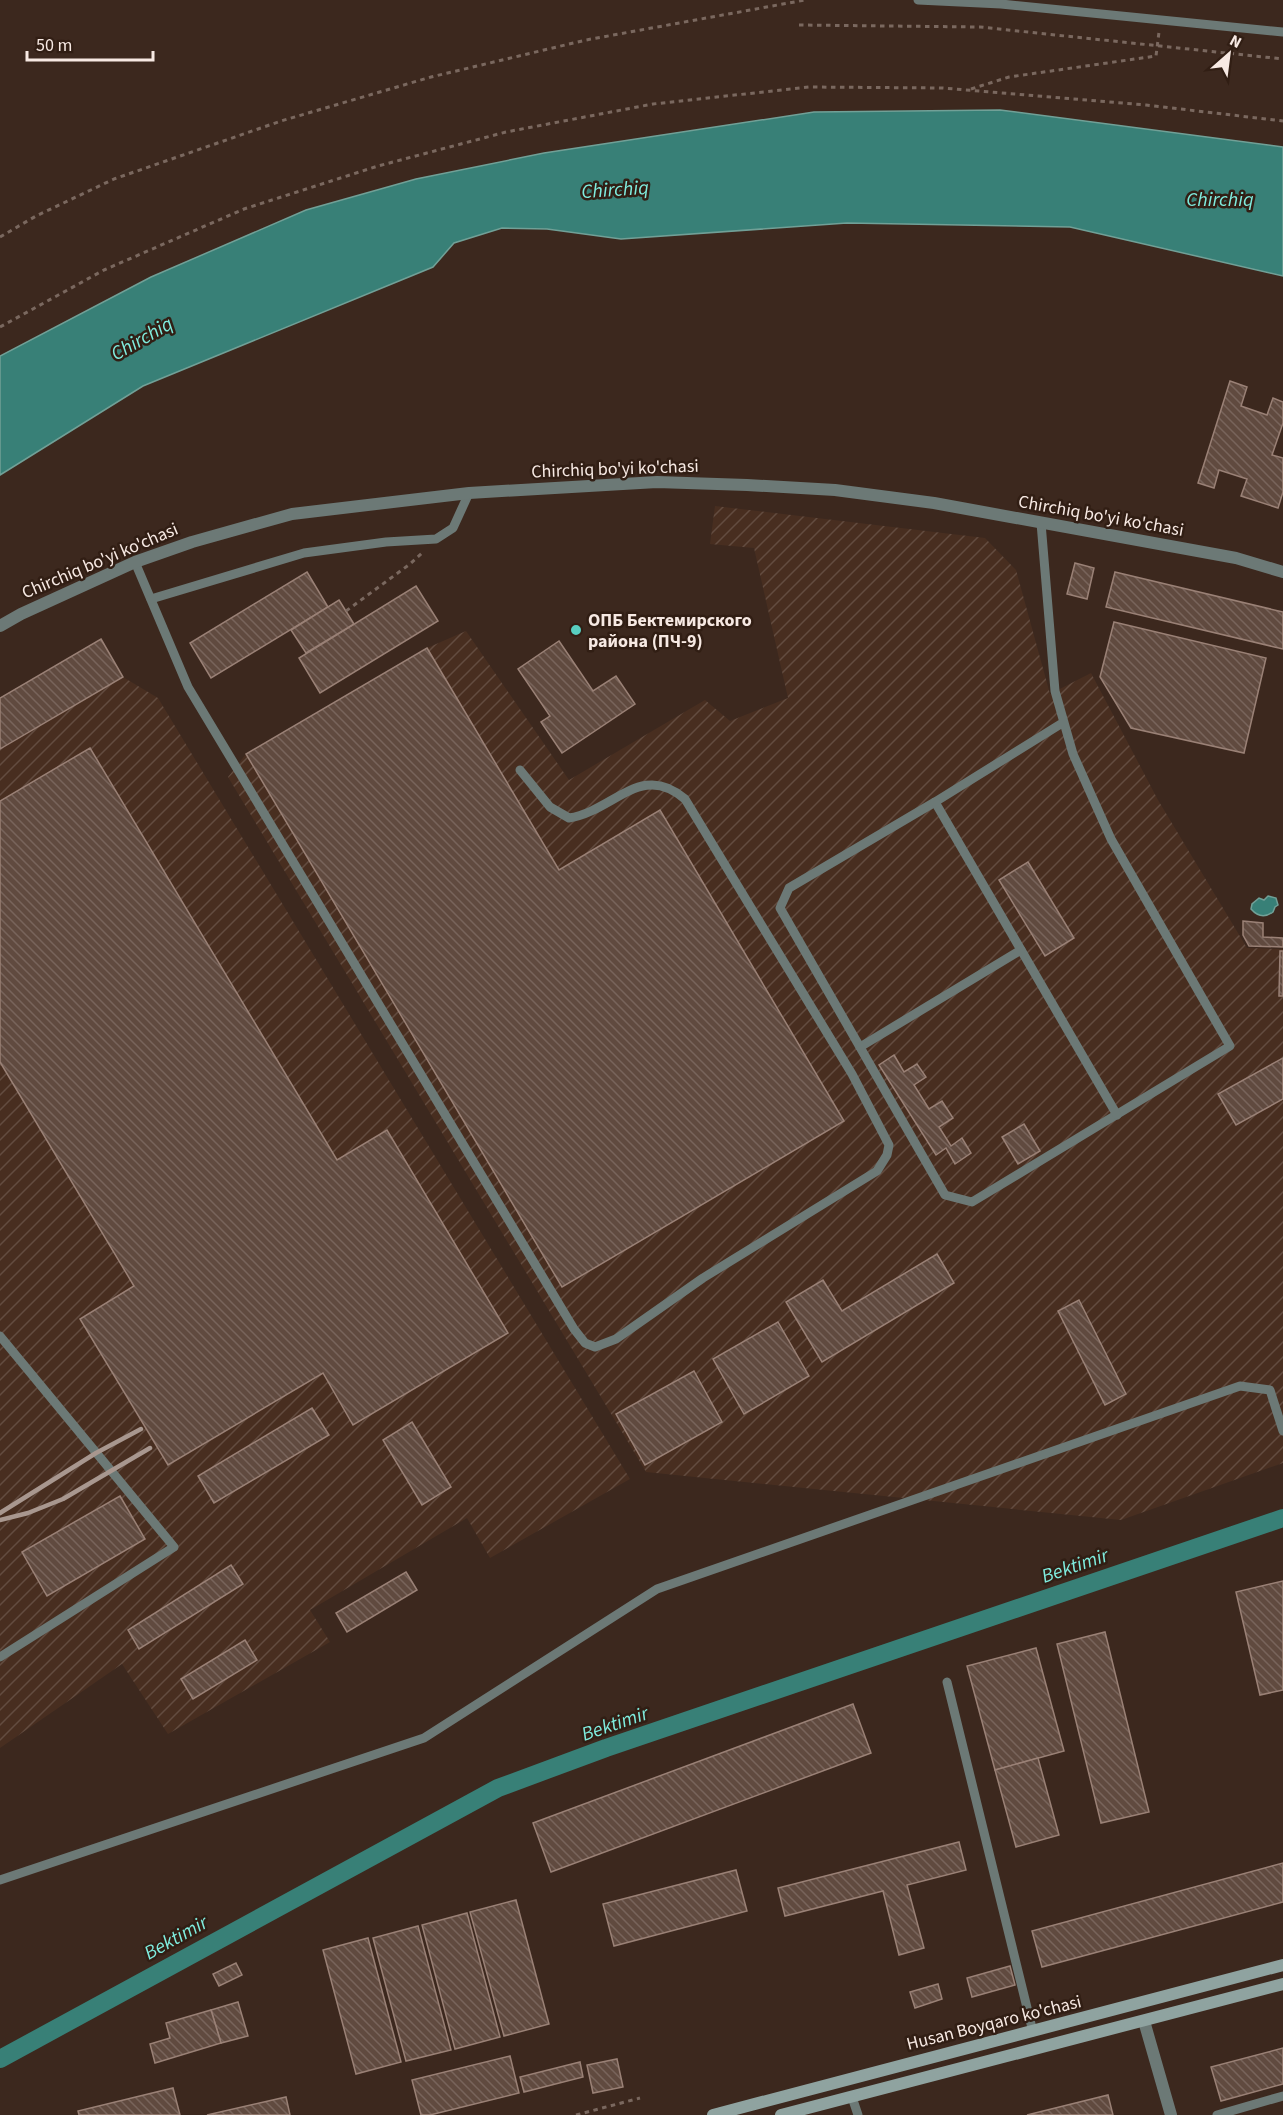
<svg xmlns="http://www.w3.org/2000/svg" width="1283" height="2115" viewBox="0 0 1283 2115" font-family="'Source Sans 3',sans-serif">
<style>
.industrial{fill:url(#industrial-furrows)}
.water{fill:#388077;stroke:#71a097;stroke-width:1.5}
.lines{fill:none;stroke-linecap:round;stroke-linejoin:round}
.canal{stroke:#388077;stroke-width:18}
.building{fill:url(#building-back-hatch);stroke:#9a8176;stroke-width:1.5}
.path{stroke:#7a685f;stroke-width:3;stroke-dasharray:4.5 4.5;stroke-linecap:butt}
.lane{stroke:#6c7976;stroke-width:9}
.street{stroke:#6c7976;stroke-width:12}
.secondary{stroke:#8fa3a0;stroke-width:12}
.rail{stroke:#a8978f;stroke-width:4.5}
.poi-dot{fill:#58cec0;stroke:#311e14;stroke-width:2}
.labels{text-anchor:middle;dominant-baseline:central;stroke-width:5;stroke-linejoin:round;paint-order:stroke}
.street-label{font-size:18px;fill:#f7e9e3;stroke:#311e14}
.poi-label{font-size:18px;font-weight:bold;fill:#f7e9e3;stroke:#311e14;text-anchor:start}
.water-label{font-size:20px;font-style:italic;fill:#7fecde;stroke:#311e14}
</style>
<defs>
<pattern id="industrial-furrows" width="10" height="10" patternUnits="userSpaceOnUse" patternTransform="scale(1.5)"><rect width="10" height="10" fill="#482e20"/><path d="M-1 1l2-2M0 10L10 0M9 11l2-2" fill="none" stroke="#634c40"/></pattern>
<pattern id="building-back-hatch" width="6" height="6" patternUnits="userSpaceOnUse" patternTransform="scale(1.5)"><rect width="6" height="6" fill="#604a3f"/><path d="M-1 5l2 2M0 0l6 6M5-1l2 2" fill="none" stroke="#78645b"/></pattern>
</defs>
<rect width="100%" height="100%" fill="#3c281e"/>
<g class="industrial">
<polygon points="715,506 985,538 1016,570 1050,694 1091,673 1158,800 1247,948 1283,949 1283,1463 1121,1520 646,1472 228,777 246,754 427,648 466,631 569,780 705,700 730,721 788,698 754,548 710,544"/>
<polygon points="101,639 123,677 158,698 630,1479 490,1558 467,1518 310,1610 330,1642 168,1734 122,1664 0,1748 0,698"/>
</g>
<g class="water">
<polygon points="1000,110 1283,147 1283,276 1070,227 847,223 621,239 547,229 502,228 454,243 433,267 143,386 0,475 0,356 151,277 306,210 416,179 544,153 814,112"/>
<path d="M1268,896L1276,898L1278,905L1275,907L1273,912C1265,918 1258,917 1251,909L1252,904L1259,898L1264,900Z"/>
</g>
<g class="lines">
<polyline class="canal" points="0,2059 498,1788 606,1748 1283,1518"/>
</g>
<g class="building">
<polygon points="1230,381 1247,387 1241,406 1267,415 1273,398 1283,402 1283,423 1272,455 1283,458 1283,492 1278,508 1241,496 1247,479 1219,470 1214,488 1198,483"/>
<polygon points="1075,563 1094,568 1087,599 1067,594"/>
<polygon points="307,572 328,607 211,678 190,643"/>
<polygon points="1115,572 1283,612 1283,649 1106,607"/>
<polygon points="416,586 438,621 320,693 299,658"/>
<polygon points="339,600 354,624 306,653 291,630"/>
<polygon points="1114,622 1266,658 1244,753 1131,728 1100,677"/>
<polygon points="101,639 123,677 0,749 0,698"/>
<polygon points="559,641 593,691 616,676 635,704 562,753 541,722 550,716 518,669"/>
<polygon points="427,648 559,870 660,810 844,1121 562,1287 246,754"/>
<polygon points="90,748 337,1160 387,1130 508,1333 353,1425 323,1373 168,1465 80,1319 134,1286 0,1062 0,801"/>
<polygon points="1028,862 1074,938 1045,956 999,880"/>
<polygon points="1243,921 1263,923 1263,937 1283,938 1283,947 1249,946 1243,935"/>
<polygon points="1280,951 1283,951 1283,996 1279,996"/>
<polygon points="894,1055 904,1072 917,1064 926,1077 914,1085 929,1109 942,1101 953,1118 939,1127 951,1146 962,1138 971,1153 955,1164 946,1148 936,1155 879,1065"/>
<polygon points="1283,1058 1283,1099 1236,1125 1218,1094"/>
<polygon points="1024,1124 1040,1151 1018,1164 1002,1137"/>
<polygon points="937,1254 954,1283 822,1362 786,1302 823,1280 842,1311"/>
<polygon points="1079,1300 1126,1394 1105,1405 1058,1311"/>
<polygon points="778,1322 809,1376 744,1414 713,1359"/>
<polygon points="694,1371 722,1422 645,1465 616,1414"/>
<polygon points="312,1408 329,1435 214,1503 198,1476"/>
<polygon points="412,1422 451,1487 422,1505 383,1440"/>
<polygon points="120,1496 145,1539 47,1596 22,1552"/>
<polygon points="231,1565 243,1584 139,1649 128,1630"/>
<polygon points="406,1572 417,1590 347,1632 336,1613"/>
<polygon points="1283,1581 1283,1690 1260,1695 1236,1592"/>
<polygon points="1105,1632 1149,1812 1101,1823 1057,1644"/>
<polygon points="245,1640 257,1660 193,1699 181,1679"/>
<polygon points="1036,1648 1064,1751 995,1770 967,1666"/>
<polygon points="853,1704 871,1753 551,1872 533,1823"/>
<polygon points="1038,1758 1059,1835 1016,1847 995,1770"/>
<polygon points="959,1842 966,1870 907,1885 924,1948 899,1955 883,1891 785,1916 778,1888"/>
<polygon points="1283,1863 1283,1902 1042,1967 1032,1931"/>
<polygon points="736,1870 747,1911 614,1946 603,1904"/>
<polygon points="516,1900 549,2024 504,2036 470,1912"/>
<polygon points="467,1913 500,2037 455,2049 422,1925"/>
<polygon points="418,1926 451,2050 406,2061 373,1938"/>
<polygon points="368,1938 401,2062 356,2074 323,1950"/>
<polygon points="236,1963 242,1975 219,1986 213,1974"/>
<polygon points="1010,1966 1015,1985 972,1997 967,1978"/>
<polygon points="938,1984 942,1999 915,2008 910,1992"/>
<polygon points="238,2002 248,2036 221,2043 211,2010"/>
<polygon points="211,2010 221,2043 155,2063 150,2044 170,2038 166,2023"/>
<polygon points="1283,2048 1283,2084 1221,2101 1211,2067"/>
<polygon points="510,2056 519,2093 430,2115 421,2115 412,2080"/>
<polygon points="617,2059 623,2087 593,2093 587,2065"/>
<polygon points="580,2062 583,2077 524,2092 520,2077"/>
<polygon points="173,2088 180,2115 79,2115 78,2111"/>
<polygon points="1108,2095 1113,2115 1027,2115"/>
<polygon points="286,2097 290,2115 207,2115"/>
</g>
<g class="lines">
<g class="path">
<polyline points="799,25 980,27 1283,59"/>
<polyline points="971,89 1009,77 1156,56 1159,32"/>
<polyline points="0,237 36,216 114,179 281,121 431,77 586,40 805,0"/>
<polyline points="0,327 104,270 244,209 378,166 506,132 653,104 809,87 943,88 1146,105 1283,121"/>
<polyline points="346,611 410,564 422,553"/>
<polyline points="576,2115 640,2098"/>
</g>
<g class="lane">
<polyline points="918,0 1001,4 1283,32"/>
<polyline points="1041,523 1055,691 1073,754 1111,839 1230,1046 972,1202 945,1195 780,908 789,888 935,802 1064,722"/>
<path d="M135,562L188,687L574,1329L585,1343L595,1347L616,1339L703,1278L877,1171L887,1155L889,1145L852,1074L685,799C641,761 614,811 569,818L550,807L520,770"/>
<polyline points="151,599 304,553 386,542 436,539 453,528 469,493"/>
<polyline points="935,802 1117,1115"/>
<polyline points="860,1047 1021,950"/>
<polyline points="0,1336 174,1547 0,1657"/>
<polyline points="947,1682 1033,2032"/>
<polyline points="0,1880 424,1738 657,1589 1240,1386 1270,1390 1283,1431"/>
<polyline points="852,2097 858,2115"/>
<polyline points="1217,2115 1283,2096"/>
</g>
<g class="street">
<polyline points="0,626 21,614 135,562 192,542 292,514 469,493 657,482 747,485 835,490 934,503 1236,558 1283,572"/>
<polyline points="1144,2021 1171,2115"/>
</g>
<g class="secondary">
<polyline points="713,2115 1283,1965"/>
<polyline points="781,2115 1283,1984"/>
</g>
<g class="rail">
<polyline points="0,1513 96,1453 141,1429"/>
<polyline points="0,1520 28,1513 63,1499 150,1448"/>
</g>
</g>
<circle class="poi-dot" cx="576" cy="630" r="6"/>
<g class="labels">
<g class="street-label">
<text transform="translate(615 469) rotate(-2)">Chirchiq bo'yi ko'chasi</text>
<text transform="translate(1101 516) rotate(10)">Chirchiq bo'yi ko'chasi</text>
<text transform="translate(100 561) rotate(-23)">Chirchiq bo'yi ko'chasi</text>
<text transform="translate(994 2023) rotate(-14)">Husan Boyqaro ko'chasi</text>
</g>
<g class="poi-label">
<text x="588" y="620">ОПБ Бектемирского<tspan x="588" dy="21">района (ПЧ-9)</tspan></text>
</g>
<g class="water-label">
<text transform="translate(615 190) rotate(-4)">Chirchiq</text>
<text x="1220" y="200">Chirchiq</text>
<text transform="translate(142 339) rotate(-30)">Chirchiq</text>
<text transform="translate(1075 1566) rotate(-19)">Bektimir</text>
<text transform="translate(615 1724) rotate(-19)">Bektimir</text>
<text transform="translate(176 1938) rotate(-29)">Bektimir</text>
</g>
</g>
<g transform="translate(1229 54) rotate(28)" stroke="#311e14" stroke-width="4.5" paint-order="stroke">
<path d="M0-4.5L10 22L0 15L-10 22Z" fill="#f7e9e3"/>
<text y="-9" font-size="16" font-weight="bold" text-anchor="middle" fill="#f7e9e3">N</text>
</g>
<path d="M27 51v9h126v-9" fill="none" stroke="#f7e9e3" stroke-width="3"/>
<text x="36" y="51" font-size="18" fill="#f7e9e3" stroke="#311e14" stroke-width="4.5" paint-order="stroke">50 m</text>
</svg>
